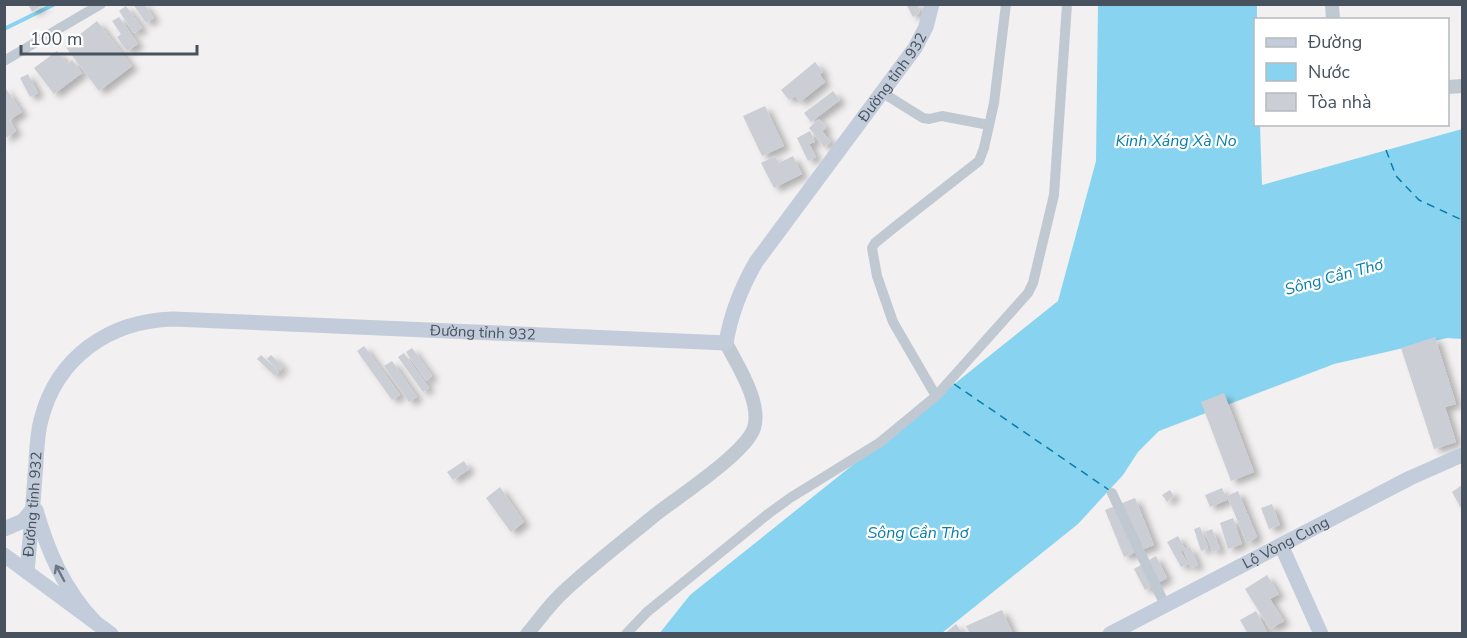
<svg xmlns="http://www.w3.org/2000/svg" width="1467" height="638" viewBox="0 0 1467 638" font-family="'Nunito Sans',sans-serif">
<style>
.water{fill:#88d4f0}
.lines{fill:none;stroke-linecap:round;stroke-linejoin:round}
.stream{stroke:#88d4f0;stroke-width:4}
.ferry{stroke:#067eab;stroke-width:1.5;stroke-dasharray:8 6;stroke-linecap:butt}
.building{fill:#ccced5;filter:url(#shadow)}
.minor{stroke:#c0c9d2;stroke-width:10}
.tertiary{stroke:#c0c9d2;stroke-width:14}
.secondary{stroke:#c2ccda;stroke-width:15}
.oneway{stroke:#6c7783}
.labels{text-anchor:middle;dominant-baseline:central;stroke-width:4.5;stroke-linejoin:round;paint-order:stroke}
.street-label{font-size:15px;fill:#47525e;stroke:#fff}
.water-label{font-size:16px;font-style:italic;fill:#067eab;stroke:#fff}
</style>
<defs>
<filter id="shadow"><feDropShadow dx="6" dy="4" stdDeviation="3" flood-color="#0004"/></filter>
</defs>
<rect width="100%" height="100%" fill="#f2f0f0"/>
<polygon class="water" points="1098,5 1257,5 1256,124 1260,125 1262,185 1462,129 1462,339 1447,338 1334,364 1159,431 1138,452 1123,475 1078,524 942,633 659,634 690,595 1058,301 1096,161"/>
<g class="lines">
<polyline class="stream" points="4,29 55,4"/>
<g class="ferry">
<polyline points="1386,150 1396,176 1419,200 1462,220"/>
<polyline points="954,384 1109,490"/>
</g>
</g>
<g class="building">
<polygon points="28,4 44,4 32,12"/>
<polygon points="133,4 144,4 154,18 146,23"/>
<polygon points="906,4 917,4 920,12 913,17"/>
<polygon points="126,6 142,28 134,33 119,11"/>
<polygon points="119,17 138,44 127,51 117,37 121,34 112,21"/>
<polygon points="97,21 132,66 99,91 65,46"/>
<polygon points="57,51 67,64 72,60 82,73 54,94 34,68"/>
<polygon points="815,62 823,72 820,75 825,82 800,102 795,96 789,100 781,90"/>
<polygon points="28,74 38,93 30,97 20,78"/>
<polygon points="4,86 22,112 9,120 16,131 4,139"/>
<polygon points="833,91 840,100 811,122 804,113"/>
<polygon points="765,106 784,146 762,156 743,116"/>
<polygon points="819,119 826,128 822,131 831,142 824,147 809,128"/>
<polygon points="810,131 815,142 809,144 816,157 808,161 797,138"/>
<polygon points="775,156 779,163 793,156 802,174 774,188 761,163"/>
<polygon points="1435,337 1456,404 1445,407 1456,442 1434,449 1401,348"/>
<polygon points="364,346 400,395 392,400 357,351"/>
<polygon points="412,348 432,376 426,381 406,352"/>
<polygon points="404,353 429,388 423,392 398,357"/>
<polygon points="261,355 279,372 275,376 257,359"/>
<polygon points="271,355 283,367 280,371 267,359"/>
<polygon points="392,361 417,397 409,402 384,366"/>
<polygon points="1224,393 1254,472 1231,481 1201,402"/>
<polygon points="464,461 469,469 453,480 447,472"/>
<polygon points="1462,485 1462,510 1452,492"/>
<polygon points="500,487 524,522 511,532 486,498"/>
<polygon points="1222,488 1227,500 1210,507 1205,495"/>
<polygon points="1170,490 1174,496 1167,502 1162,495"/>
<polygon points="1238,491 1257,537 1247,543 1227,496"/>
<polygon points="1135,498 1154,545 1124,557 1105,510"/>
<polygon points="1272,504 1280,525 1269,529 1261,508"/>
<polygon points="1233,518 1242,544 1228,549 1220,523"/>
<polygon points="1200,527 1208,548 1201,551 1194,529"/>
<polygon points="1212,529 1220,549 1213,552 1205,532"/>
<polygon points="1178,536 1185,549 1190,547 1198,565 1191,568 1183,550 1181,552 1188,564 1181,567 1167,542"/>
<polygon points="1156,556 1167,578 1145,590 1134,569"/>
<polygon points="1267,575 1279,594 1270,599 1284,621 1270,629 1245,589"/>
<polygon points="1002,610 1013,634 970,634 966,626"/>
<polygon points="1256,611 1268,634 1248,634 1240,620"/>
<polygon points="956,624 963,634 944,634"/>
</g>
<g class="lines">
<g class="minor">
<polyline points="4,61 101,4"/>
<polyline points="883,93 923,118 929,119 942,116 989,125"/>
<polyline points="936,396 893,322 877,276 872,248 875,243 896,226 979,161 984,148 994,103 1006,4"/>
<polyline points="1112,493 1165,605"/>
<polyline points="626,634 647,612 768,514 790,498 879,443 936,396 1028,293 1033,283 1054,195 1067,4"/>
</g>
<g class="tertiary">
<polyline points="1332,4 1333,20"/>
<polyline points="1448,87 1462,86"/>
<path d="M527,634C538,621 548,607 560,595C588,568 625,540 655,515C678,497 746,453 754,428C762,402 737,365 726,343"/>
</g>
<g class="secondary">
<path d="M36,510C48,552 64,589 94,621"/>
<polyline points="4,529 23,521 32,510"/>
<polyline points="1281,545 1321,634"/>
<polyline points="4,555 111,634"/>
<path id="s1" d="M27,572C30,539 33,507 35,475C37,457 36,438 41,420C57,357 109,321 173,319L726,343C731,313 741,288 756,262L915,48L926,27L932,4"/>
<path id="s2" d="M1110,634L1410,478L1462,455"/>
</g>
</g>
<defs><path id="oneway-shaft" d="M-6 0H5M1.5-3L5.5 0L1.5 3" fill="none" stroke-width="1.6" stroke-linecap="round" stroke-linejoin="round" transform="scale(1.5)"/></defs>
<use class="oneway" href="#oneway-shaft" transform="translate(60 573) rotate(-118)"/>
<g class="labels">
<g class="street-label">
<text stroke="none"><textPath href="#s1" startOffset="1202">Đường tỉnh 932</textPath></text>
<text stroke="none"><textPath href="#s1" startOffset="642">Đường tỉnh 932</textPath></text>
<text stroke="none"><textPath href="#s1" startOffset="68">Đường tỉnh 932</textPath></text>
<text stroke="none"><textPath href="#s2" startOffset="198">Lộ Vòng Cung</textPath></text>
</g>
<g class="water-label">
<text x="1176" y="141">Kinh Xáng Xà No</text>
<text transform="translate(1334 277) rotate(-15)">Sông Cần Thơ</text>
<text x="918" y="533">Sông Cần Thơ</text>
</g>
</g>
<rect width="1467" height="638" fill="none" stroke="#47525e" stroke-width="12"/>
<rect x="1254" y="18" width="195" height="108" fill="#ffffff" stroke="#b5babf" stroke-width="1.5"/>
<rect x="1266" y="38" width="30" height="9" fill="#c2ccda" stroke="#b5babf" stroke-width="1.5"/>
<text x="1308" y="48" font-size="18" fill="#47525e">Đường</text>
<rect x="1266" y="63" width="30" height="18" fill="#88d4f0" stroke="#b5babf" stroke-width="1.5"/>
<text x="1308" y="78" font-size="18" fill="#47525e">Nước</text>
<rect x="1266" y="93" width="30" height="18" fill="#ccced5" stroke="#b5babf" stroke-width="1.5"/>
<text x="1308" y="108" font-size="18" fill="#47525e">Tòa nhà</text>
<path d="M21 45v9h176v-9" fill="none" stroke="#47525e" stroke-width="3"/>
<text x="30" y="45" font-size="18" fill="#47525e" stroke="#ffffff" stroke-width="4.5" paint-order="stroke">100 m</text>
</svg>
